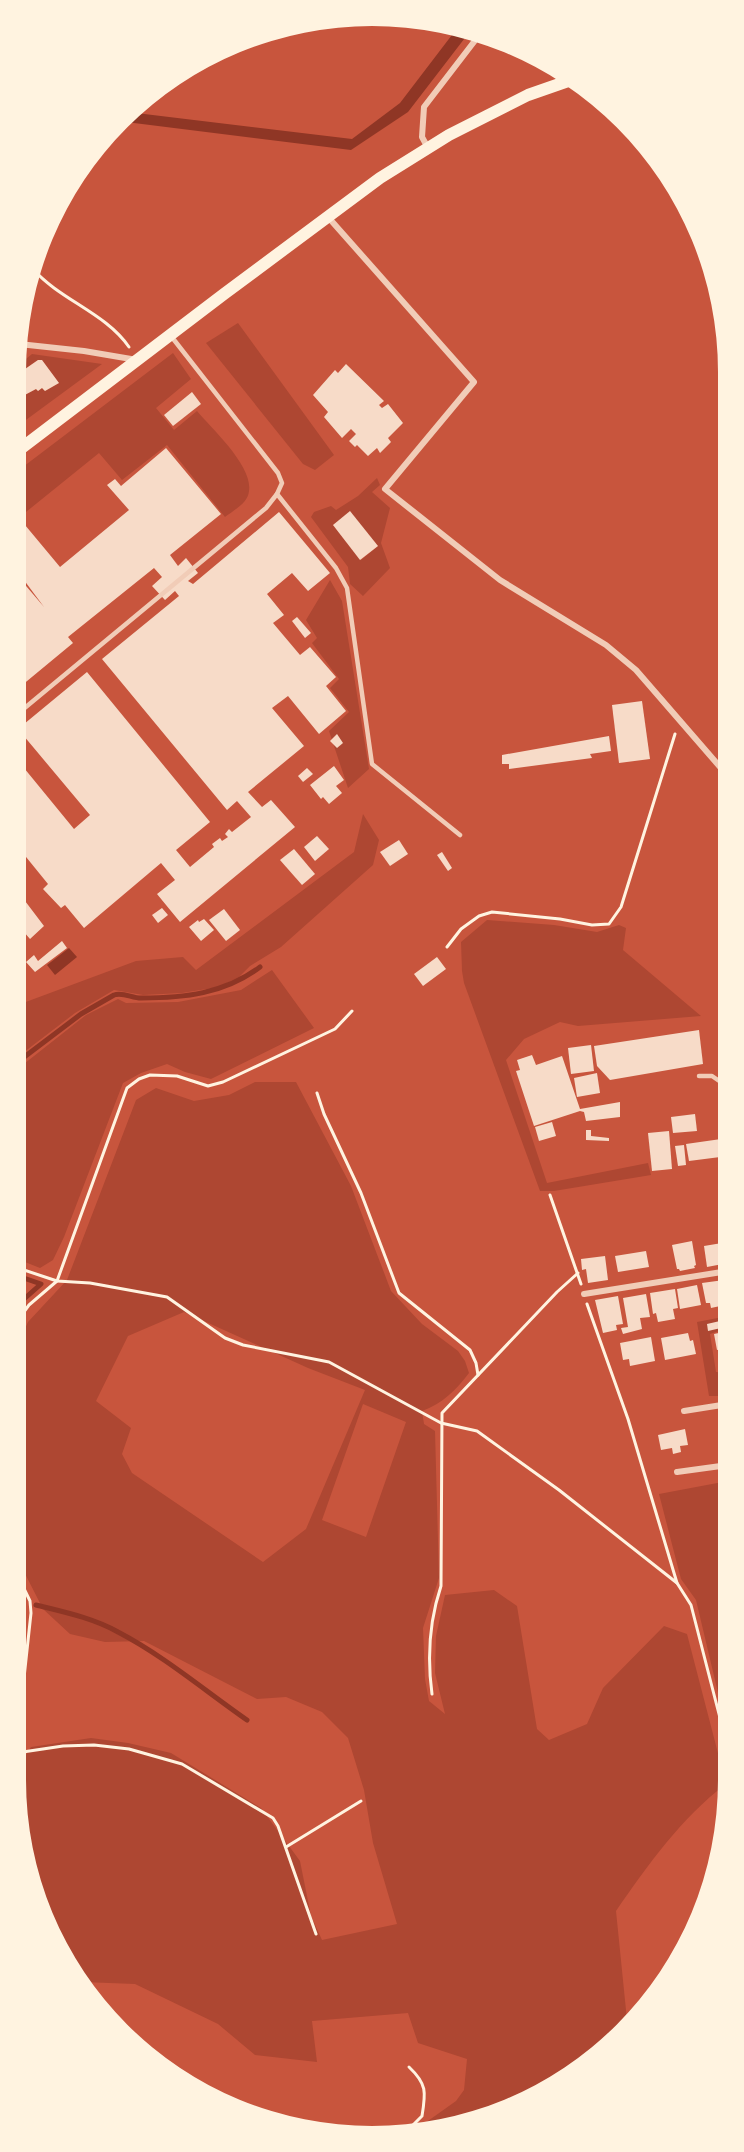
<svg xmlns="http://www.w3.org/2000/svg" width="744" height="2152" viewBox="0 0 744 2152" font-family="'Space Grotesk',sans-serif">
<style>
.green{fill:#ae4732;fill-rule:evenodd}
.water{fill:#8f3625}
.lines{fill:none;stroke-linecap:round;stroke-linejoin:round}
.stream{stroke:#8f3625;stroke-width:5}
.building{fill:#f7dbc8}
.path{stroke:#fff3e0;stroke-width:3}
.service{stroke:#f1ccb7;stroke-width:4.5}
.minor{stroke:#f1ccb7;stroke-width:6}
.secondary{stroke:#fff3e0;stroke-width:12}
</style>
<rect width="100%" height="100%" fill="#c8553d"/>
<g class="green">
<polygon points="238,323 334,455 315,470 303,464 206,343"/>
<path d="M173,353L191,379L156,408L174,430L197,411C212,429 253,466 249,491C248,503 234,510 225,517L167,445L122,480L99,453L21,516L15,509V473Z"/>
<polygon points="32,354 102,364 15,428 15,389 21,397 36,389 38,391 42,388 45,391 59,383 42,360 38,360 15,376 15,368"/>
<path d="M377,478L380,485L372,492L390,508L381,543L390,568L363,596L350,584L348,567L311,517L314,512L331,506L336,510L358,496ZM350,512L378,546L361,560L333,525Z"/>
<polygon points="330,580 342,601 369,769 348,788 329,731 349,712 330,688 339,679 312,643 317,638 306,620"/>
<polygon points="363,814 379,840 373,865 281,947 250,966 239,977 219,987 182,993 143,995 114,990 75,1013 15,1059 15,1006 136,961 183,957 196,970 354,852"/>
<polygon points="487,920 554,925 597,932 619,925 626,928 623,950 701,1016 578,1026 560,1022 524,1039 506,1060 547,1183 648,1163 651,1175 554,1191 540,1191 464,983 462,971 461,942"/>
<polygon points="272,970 314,1028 211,1079 185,1072 167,1064 141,1073 123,1083 64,1237 53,1260 40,1268 15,1258 15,1071 86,1015 118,999 126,1003 178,1002 241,990"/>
<path d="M255,1082H296L351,1186L391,1291L422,1324L458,1351L465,1361L469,1373C456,1390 442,1404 422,1411L424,1424L435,1431L439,1578L423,1628L425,1679L429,1701L445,1714L435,1673L436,1636L445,1595L494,1590L517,1606L537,1729L549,1740L587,1724L603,1688L664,1626L687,1634L726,1784C681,1818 648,1865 616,1911L627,2020L571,2077L464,2125L418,2128L456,2101L464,2090L467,2059L418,2043L408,2013L312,2021L317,2062L255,2055L218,2024L135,1984L83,1982L42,1916L15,1772L31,1747L91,1738L128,1743L171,1753L261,1808L300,1861L311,1916L322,1940L397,1924L373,1843L364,1790L348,1738L322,1712L286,1697L257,1699L144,1641L105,1642L70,1634L43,1609L15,1554V1351L28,1322L67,1280L136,1100L156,1088L194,1101L229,1095ZM184,1312L308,1368L365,1390L306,1529L263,1562L132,1473L122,1454L131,1428L96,1401L128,1336ZM363,1404L406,1422L366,1537L322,1520Z"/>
<polygon points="728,1316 728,1328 710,1334 716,1372 727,1373 728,1396 709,1396 697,1322"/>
<polygon points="728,1481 729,1739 696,1600 681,1579 659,1494"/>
</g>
<g class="water">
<polygon points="458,27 471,30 408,112 351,150 126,122 136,113 352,139 400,103"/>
<polygon points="69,948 77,957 55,975 47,965"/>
</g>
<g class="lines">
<g class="stream">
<path d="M15,1064L81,1014L114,995C123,992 132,998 141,998C184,998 224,994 260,967"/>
<polyline points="15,1275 41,1284 15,1307"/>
<polyline points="15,1587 22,1601"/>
<path d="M36,1605C64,1612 93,1618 118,1632C164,1656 204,1690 247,1720"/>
</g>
</g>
<g class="building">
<polygon points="38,360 42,360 59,383 45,391 42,388 38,391 36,389 21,397 15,389 15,376"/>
<polygon points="346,364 384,401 379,405 382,408 388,404 403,423 388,438 391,442 380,453 377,448 368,456 357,445 355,447 349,441 356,434 351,429 342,438 324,417 328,412 313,395 335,370 338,373"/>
<polygon points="192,392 201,404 173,426 164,415"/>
<polygon points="166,448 221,514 170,555 178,566 186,558 198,573 188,581 193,584 279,512 330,573 308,591 292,573 267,594 284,615 273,623 300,655 310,647 336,677 326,686 346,711 319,734 288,696 272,708 304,746 248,792 262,807 271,800 295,827 180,922 157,894 175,880 161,863 84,928 65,905 61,908 43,889 48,884 22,852 15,859 15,850 18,847 15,844 15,757 74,829 90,815 18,729 87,672 210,822 176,850 190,867 214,847 212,844 220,838 222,841 228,837 225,834 229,829 232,832 251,817 237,801 227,810 102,659 179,596 175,591 165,600 152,586 162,577 154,568 68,637 73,643 15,691 15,573 44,607 15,568 15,513 60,567 129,510 107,485 115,479 121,486"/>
<polygon points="350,511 378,546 360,560 333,525"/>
<polygon points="297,617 311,633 305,638 292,621"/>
<polygon points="642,701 650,759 619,763 612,705"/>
<polygon points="337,734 343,743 337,748 330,741"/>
<polygon points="609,736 611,751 590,754 592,758 509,769 509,764 502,764 502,755"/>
<polygon points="334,766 344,780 336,786 342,793 329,804 323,797 321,799 310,785"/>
<polygon points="307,768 313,774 303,782 298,776"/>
<polygon points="317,836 329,849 315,861 304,847"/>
<polygon points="399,840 408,854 390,866 380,852"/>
<polygon points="294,849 315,874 302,885 280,860"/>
<polygon points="442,852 452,868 448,871 437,855"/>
<polygon points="19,893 44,926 30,939 17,924 19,923 15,918 15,897"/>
<polygon points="162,908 168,915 158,923 152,915"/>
<polygon points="224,909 240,930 226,941 209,920"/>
<polygon points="204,919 214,930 201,941 189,927 198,920 199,922"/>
<polygon points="62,941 67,948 35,972 26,962 34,955 38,961"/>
<polygon points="437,957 446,969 423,986 414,974"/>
<polygon points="699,1030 703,1064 610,1080 597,1066 594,1046"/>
<polygon points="591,1045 594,1071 571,1074 568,1048"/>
<polygon points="532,1055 536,1065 562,1056 580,1109 620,1102 620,1117 586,1121 584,1112 580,1111 534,1126 516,1071 520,1070 517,1060"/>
<polygon points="597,1073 600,1093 577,1097 574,1078"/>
<polygon points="695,1114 697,1131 673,1133 671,1117"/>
<polygon points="552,1122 556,1136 539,1141 535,1127"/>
<polygon points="586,1130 591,1130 591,1136 609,1138 609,1141 586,1140"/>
<polygon points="669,1131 672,1169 652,1171 648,1133"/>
<polygon points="728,1138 728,1156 689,1161 686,1144"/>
<polygon points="684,1145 686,1165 678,1166 675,1146"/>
<polygon points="692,1241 696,1265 694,1266 695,1268 680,1271 679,1269 677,1269 672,1245"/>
<polygon points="728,1242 728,1263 707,1267 704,1246"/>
<polygon points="646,1251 649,1267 618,1272 615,1256"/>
<polygon points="605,1256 608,1280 588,1283 586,1269 582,1270 581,1259"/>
<polygon points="724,1280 727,1300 724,1300 725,1305 711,1308 710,1303 706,1303 702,1283"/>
<polygon points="697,1285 701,1305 680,1309 677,1289"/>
<polygon points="675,1289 678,1308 673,1309 675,1319 658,1322 656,1313 653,1314 650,1293"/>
<polygon points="646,1294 650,1317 640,1318 642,1329 623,1334 621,1328 628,1327 623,1298"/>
<polygon points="618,1296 623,1324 616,1325 617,1330 603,1333 595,1300"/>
<polygon points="720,1321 721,1328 708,1331 707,1324"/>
<polygon points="728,1331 728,1348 717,1350 714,1334"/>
<polygon points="688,1333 690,1341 693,1340 696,1354 665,1360 661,1338"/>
<polygon points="651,1337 655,1361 630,1366 629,1359 623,1360 620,1343"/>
<polygon points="685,1429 688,1445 680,1446 681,1452 673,1454 672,1448 661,1450 658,1435"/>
</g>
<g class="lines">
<g class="path">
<path d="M33,269C60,300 106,313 129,347"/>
<polyline points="447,947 461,929 479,916 492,912 560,919 592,925 609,924 621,907 675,734"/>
<polyline points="317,1093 324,1114 361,1193 399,1293 470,1350 476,1363 478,1375"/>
<polyline points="550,1195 581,1284"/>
<polyline points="15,1267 57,1281 90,1283 167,1297 225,1338 243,1345 329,1362 441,1423 477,1431 559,1490 677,1583"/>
<polyline points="587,1304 628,1419 677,1583 691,1605 729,1753"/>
<polyline points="15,1324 29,1305 57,1281 127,1088 139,1079 150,1075 177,1076 208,1086 223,1082 335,1029 352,1011"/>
<polyline points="15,1570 30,1601 31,1613 15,1761"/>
<path d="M432,1694C427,1657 429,1622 441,1586L442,1413L557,1292L578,1273"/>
<polyline points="16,1753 63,1746 94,1745 129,1749 182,1764 273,1818 278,1826 316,1934"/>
<polyline points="286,1847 361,1801"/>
<path d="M409,2129L422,2116C426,2092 427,2084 409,2067"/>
</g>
<g class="service">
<polyline points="277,494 336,568 347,588 372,764 460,835"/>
<polyline points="15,716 266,508 277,494 282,483 278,473 171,336"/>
<polyline points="699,1076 712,1076 728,1087"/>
</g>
<g class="minor">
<polyline points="428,148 422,137 424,107 480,34"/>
<polyline points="328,217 474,382 385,489 500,580 606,645 636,670 727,775"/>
<polyline points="19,344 84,351 137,360"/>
<polyline points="584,1294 728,1271"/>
<polyline points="684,1411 728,1404"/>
<polyline points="677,1472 728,1465"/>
</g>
<polyline class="secondary" points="15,453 224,294 380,178 449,135 528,95 571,80"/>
</g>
<path d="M0 0H744V2152H0ZM372 26H372A346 346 0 0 1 718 372V1780A346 346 0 0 1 372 2126H372A346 346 0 0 1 26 1780V372A346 346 0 0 1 372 26Z" fill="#fff3e0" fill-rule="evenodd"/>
</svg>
